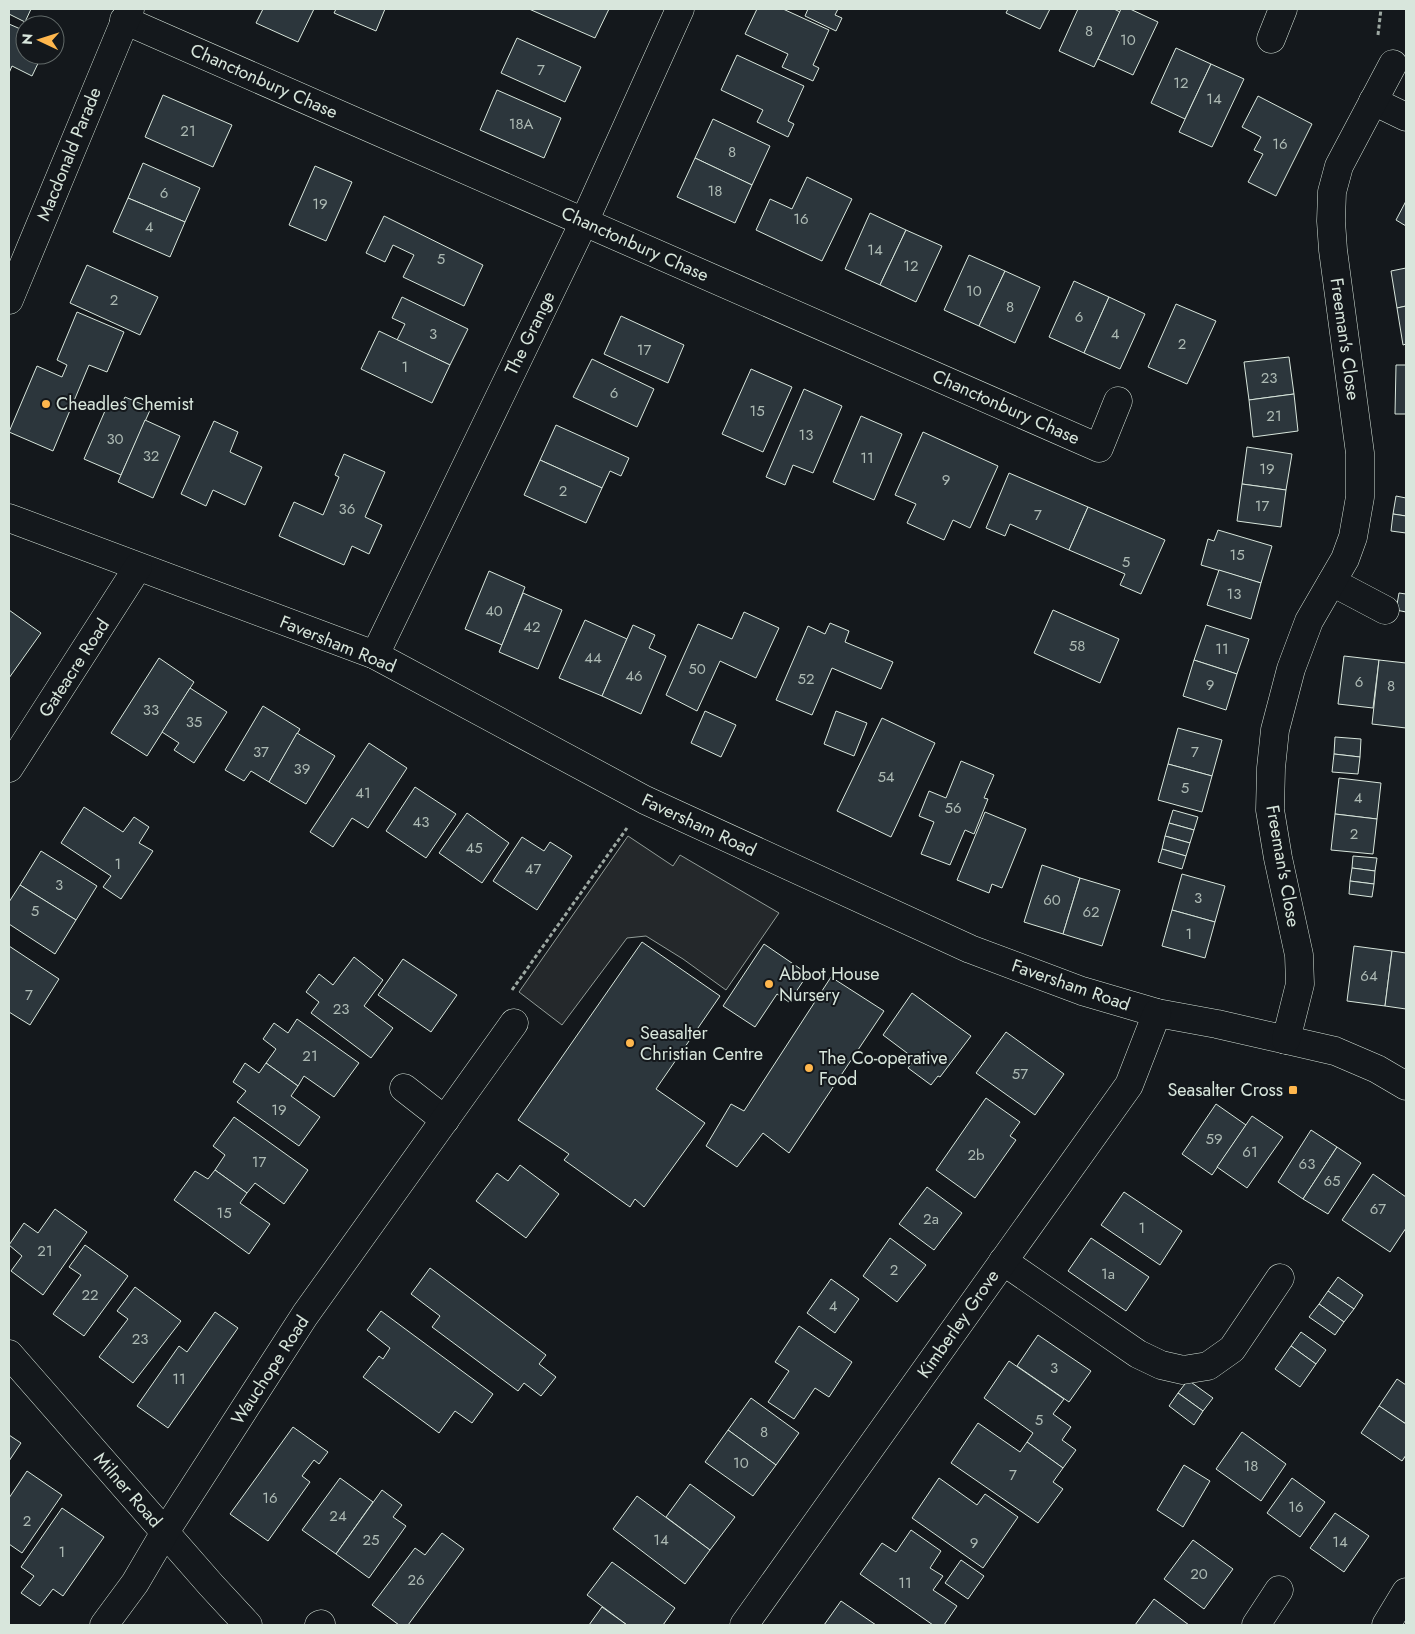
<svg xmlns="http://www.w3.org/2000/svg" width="1415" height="1634" viewBox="0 0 1415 1634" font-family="Jost,sans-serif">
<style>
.parking{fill:#24282b;stroke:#939e99}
.building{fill:#2c363c;stroke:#d8e6dc}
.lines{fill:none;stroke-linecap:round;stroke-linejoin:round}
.minor-casing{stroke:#d8e6dc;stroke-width:29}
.path{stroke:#9da8a2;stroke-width:3;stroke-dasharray:4 2.5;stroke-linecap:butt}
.minor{stroke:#14181c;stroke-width:28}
.poi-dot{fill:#ffb74d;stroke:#14181c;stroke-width:2}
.labels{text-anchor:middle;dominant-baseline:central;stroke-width:4;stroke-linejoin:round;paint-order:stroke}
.number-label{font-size:15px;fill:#adbab4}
.street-label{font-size:18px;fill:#d8e6dc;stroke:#14181c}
.poi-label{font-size:18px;fill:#d8e6dc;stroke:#14181c;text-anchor:start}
</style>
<rect width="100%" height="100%" fill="#14181c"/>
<polygon class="parking" points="628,836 673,866 680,855 779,913 726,990 683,959 646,936 627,938 562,1025 519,992"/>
<g class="building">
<polygon points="9,9 31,9 25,22 9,14"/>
<polygon points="263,9 314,9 298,42 256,23"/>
<polygon points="336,9 385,9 376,31 334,13"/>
<polygon points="529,9 609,9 595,38"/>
<polygon points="757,9 783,9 829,30 813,65 819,68 813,81 782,67 788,54 745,34"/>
<polygon points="808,9 838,9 835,15 842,18 836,31 805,16"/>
<polygon points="1008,9 1050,9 1040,29 1006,13"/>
<polygon points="1078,9 1114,9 1120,12 1094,67 1059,51"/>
<polygon points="1121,9 1130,9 1158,22 1133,75 1098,59"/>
<polygon points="9,24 25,31 25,55 42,55 32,76 12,66 9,73"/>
<polygon points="517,38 581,67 565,102 501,73"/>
<polygon points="1176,48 1211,64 1185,119 1151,103"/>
<polygon points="737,55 804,86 788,121 794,124 788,137 757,122 763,110 721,90"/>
<polygon points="1211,64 1244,79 1212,147 1179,132"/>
<polygon points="497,90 561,118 544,158 480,130"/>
<polygon points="163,95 232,125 213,167 145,137"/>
<polygon points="1258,96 1312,124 1276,196 1248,182 1263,154 1254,150 1261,137 1242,127"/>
<polygon points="713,119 770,146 752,185 695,158"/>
<polygon points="695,158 752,185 735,223 677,197"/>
<polygon points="143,163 200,188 185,222 128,198"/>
<polygon points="315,166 352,182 326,241 289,225"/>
<polygon points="807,177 852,199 822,261 756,230 770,199 792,209"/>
<polygon points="128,198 185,222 170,257 113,232"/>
<polygon points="1406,201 1406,226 1396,220"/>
<polygon points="870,213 906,230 880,285 845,269"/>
<polygon points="384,216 483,265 464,306 403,277 414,255 393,245 385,262 366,253"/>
<polygon points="906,230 942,246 916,302 880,285"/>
<polygon points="969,255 1005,271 979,326 944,310"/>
<polygon points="87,265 158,297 140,335 70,303"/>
<polygon points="1406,268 1406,306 1397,308 1391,271"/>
<polygon points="1005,271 1040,287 1015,343 979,326"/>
<polygon points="1074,281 1109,297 1084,353 1049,337"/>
<polygon points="402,297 468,329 450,365 397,340 405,324 392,318"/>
<polygon points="1109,297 1145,314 1120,369 1084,353"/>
<polygon points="1176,304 1216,321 1187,384 1148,367"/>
<polygon points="1406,306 1406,344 1403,345 1397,308"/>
<polygon points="77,312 124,332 107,372 89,365 53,451 9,432 37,366 62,377 67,365 57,360"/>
<polygon points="621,316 684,345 668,383 604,354"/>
<polygon points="379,331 450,365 432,403 361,369"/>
<polygon points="1289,357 1294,394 1249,400 1244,362"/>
<polygon points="592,359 654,389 637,427 573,397"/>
<polygon points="1396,365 1406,365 1406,414 1395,414"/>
<polygon points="751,369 792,387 763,452 722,434"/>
<polygon points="804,389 842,406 813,473 793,465 785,485 766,477"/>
<polygon points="1294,394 1298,431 1253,437 1249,400"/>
<polygon points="125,397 151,408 121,475 84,459 108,404 119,409"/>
<polygon points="861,416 902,434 874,500 833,482"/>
<polygon points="145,420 180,436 153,498 118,482"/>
<polygon points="214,421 238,432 230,452 262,467 245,505 213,490 206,506 181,494"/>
<polygon points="556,425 629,458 621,476 610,471 602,488 540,460"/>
<polygon points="923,432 998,466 970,528 953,520 944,540 907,523 916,504 895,495"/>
<polygon points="1247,447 1292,454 1286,490 1242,484"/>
<polygon points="344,454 385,472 365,517 382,525 369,554 352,546 344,565 279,536 294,502 323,515 339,477 335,475"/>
<polygon points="540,460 602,488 586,523 524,495"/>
<polygon points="1009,473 1088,507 1069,550 1010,524 1005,536 986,528"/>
<polygon points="1242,484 1286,490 1281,527 1237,521"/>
<polygon points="1396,496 1406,498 1406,516 1393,514"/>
<polygon points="1088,507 1165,540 1141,594 1120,585 1125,574 1069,550"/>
<polygon points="1393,514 1406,516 1406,533 1391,531"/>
<polygon points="1218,530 1272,546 1261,583 1201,565 1208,539 1214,541"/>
<polygon points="1219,570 1261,583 1251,619 1207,605"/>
<polygon points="489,571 525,587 502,645 465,629"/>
<polygon points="523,593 562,610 538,669 499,652"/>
<polygon points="1399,593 1406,594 1406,612 1396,610"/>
<polygon points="9,610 41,633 9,678"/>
<polygon points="1053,610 1119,639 1100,683 1034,653"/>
<polygon points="744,612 779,628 756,678 720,661 697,711 666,695 698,624 732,639"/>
<polygon points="585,620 627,639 602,696 559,678"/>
<polygon points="830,623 849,631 845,642 893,662 881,689 832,668 812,715 776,700 808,626 825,634"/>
<polygon points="633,625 655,635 649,648 666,656 641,714 602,696"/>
<polygon points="1206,625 1249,639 1237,674 1194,660"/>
<polygon points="1344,656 1379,660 1373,708 1338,704"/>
<polygon points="159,658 194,682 147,756 111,733"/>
<polygon points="1194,660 1237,674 1226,710 1183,696"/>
<polygon points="1379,660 1406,663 1406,728 1372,724"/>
<polygon points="190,688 227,712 194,763 174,750 179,743 162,732"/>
<polygon points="263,706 300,729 269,782 251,771 244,781 225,770"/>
<polygon points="705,711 736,725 721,757 691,743"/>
<polygon points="836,711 867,723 854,756 824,744"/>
<polygon points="882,718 935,743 891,837 837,811"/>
<polygon points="1178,728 1222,740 1212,776 1168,764"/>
<polygon points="297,733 335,756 306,804 269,782"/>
<polygon points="1335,737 1361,739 1360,757 1334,754"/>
<polygon points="369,743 407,768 368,828 352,818 333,847 310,832"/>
<polygon points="1334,754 1360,757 1358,774 1332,772"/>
<polygon points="961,761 994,775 984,798 988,799 974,834 965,830 950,865 921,854 934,822 919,816 929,791 946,798"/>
<polygon points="1168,764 1212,776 1202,812 1158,800"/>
<polygon points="1339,778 1381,783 1377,819 1335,814"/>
<polygon points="415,787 456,814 426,858 386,831"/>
<polygon points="84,807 123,832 134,817 149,827 139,843 153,851 121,899 103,887 111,876 61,843"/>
<polygon points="1173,810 1198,817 1194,830 1169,823"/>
<polygon points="985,812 1026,829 1002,888 992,884 989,893 957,880"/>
<polygon points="467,813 509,843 482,883 439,853"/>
<polygon points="1335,814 1377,819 1373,854 1331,850"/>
<polygon points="1169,823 1194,830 1190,843 1165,836"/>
<polygon points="1165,836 1190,843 1186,856 1162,849"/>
<polygon points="522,837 544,851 550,842 572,856 537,910 493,881"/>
<polygon points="1162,849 1186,856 1182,869 1158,862"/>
<polygon points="41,851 97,886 76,920 20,885"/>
<polygon points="1353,856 1377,858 1375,871 1352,868"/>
<polygon points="1042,865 1080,878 1063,934 1024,922"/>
<polygon points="1352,868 1375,871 1374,884 1350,881"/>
<polygon points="1182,874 1225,886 1215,922 1172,910"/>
<polygon points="1080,878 1120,890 1102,946 1063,934"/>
<polygon points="1350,881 1374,884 1372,897 1349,894"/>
<polygon points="20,885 76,920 55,954 9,924 9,902"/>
<polygon points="1172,910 1215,922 1205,958 1162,946"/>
<polygon points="642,942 720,996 656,1089 705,1123 644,1207 635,1199 630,1207 564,1160 569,1154 518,1120"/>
<polygon points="764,944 808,974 789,1002 777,994 755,1027 723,1006"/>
<polygon points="9,946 59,979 30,1025 9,1012"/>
<polygon points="1354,946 1392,951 1385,1006 1347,1001"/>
<polygon points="1392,951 1406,953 1406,1009 1385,1006"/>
<polygon points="354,957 383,980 364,1006 393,1028 371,1058 311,1013 319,1002 306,992 319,974 333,985"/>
<polygon points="403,959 457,995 431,1032 378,995"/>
<polygon points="831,977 884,1011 789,1153 763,1133 737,1167 706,1146 731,1104 744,1111"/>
<polygon points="912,993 971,1036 940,1077 938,1076 931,1085 908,1068 915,1059 883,1035"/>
<polygon points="297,1019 359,1063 334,1097 304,1076 298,1086 266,1063 276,1049 263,1039 274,1023 288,1033"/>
<polygon points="1006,1032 1064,1074 1035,1115 976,1073"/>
<polygon points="245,1063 259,1073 266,1063 298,1086 291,1096 320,1117 299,1146 237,1102 246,1091 233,1082"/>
<polygon points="986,1098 1020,1122 1010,1136 1016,1140 975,1198 936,1170"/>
<polygon points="1216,1104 1246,1125 1212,1175 1182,1154"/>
<polygon points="1252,1116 1283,1137 1247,1188 1217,1167"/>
<polygon points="234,1117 308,1170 284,1204 255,1183 247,1193 215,1170 225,1155 213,1146"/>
<polygon points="1311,1130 1337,1147 1303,1199 1278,1182"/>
<polygon points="1337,1147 1361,1163 1328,1214 1303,1199"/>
<polygon points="520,1165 559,1194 526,1238 476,1201 497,1173 508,1181"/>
<polygon points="215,1170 247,1193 240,1203 270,1224 249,1254 174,1200 195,1171 208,1179"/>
<polygon points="1373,1174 1406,1197 1406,1228 1390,1252 1342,1220"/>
<polygon points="927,1187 962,1213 934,1250 899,1224"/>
<polygon points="1124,1192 1182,1231 1160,1265 1101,1225"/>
<polygon points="55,1209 87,1232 43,1295 11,1271 22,1256 9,1245 24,1223 38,1233"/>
<polygon points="890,1238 926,1265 897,1302 863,1276"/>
<polygon points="1091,1238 1149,1277 1126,1311 1068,1271"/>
<polygon points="85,1245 128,1276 84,1336 53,1314 81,1275 69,1267"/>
<polygon points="430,1268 546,1355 539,1364 556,1377 541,1396 524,1383 518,1391 432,1327 440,1316 411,1294"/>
<polygon points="1338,1277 1363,1295 1354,1309 1328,1291"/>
<polygon points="831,1279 859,1299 835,1333 807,1313"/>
<polygon points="135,1287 181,1321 133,1383 99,1357 128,1319 117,1311"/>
<polygon points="1328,1291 1354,1309 1344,1322 1319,1304"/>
<polygon points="1319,1304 1344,1322 1335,1335 1309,1317"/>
<polygon points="381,1311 493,1394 472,1423 455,1411 439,1433 363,1377 379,1356 383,1359 390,1348 367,1330"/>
<polygon points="215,1312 238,1328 168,1428 137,1406 179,1346 187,1352"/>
<polygon points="799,1326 852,1362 829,1397 815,1388 794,1419 768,1402 789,1371 775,1362"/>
<polygon points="1301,1332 1326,1350 1316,1364 1291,1346"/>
<polygon points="1038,1335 1091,1371 1069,1402 1017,1366"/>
<polygon points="1291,1346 1316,1364 1300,1387 1275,1369"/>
<polygon points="1009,1361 1064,1399 1053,1414 1071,1427 1062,1440 1076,1450 1063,1468 1027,1442 1033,1433 984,1398"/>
<polygon points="1397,1379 1406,1385 1406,1424 1379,1406"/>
<polygon points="1188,1380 1213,1398 1203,1411 1178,1393"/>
<polygon points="1178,1393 1203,1411 1194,1425 1169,1406"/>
<polygon points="751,1398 799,1433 776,1465 728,1430"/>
<polygon points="1379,1406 1406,1424 1406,1455 1402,1461 1361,1433"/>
<polygon points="978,1423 1020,1452 1027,1442 1063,1468 1053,1482 1063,1489 1038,1523 951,1463"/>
<polygon points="293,1427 328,1452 319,1464 314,1460 302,1476 310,1482 268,1541 230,1514"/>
<polygon points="728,1430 776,1465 753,1496 705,1462"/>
<polygon points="1242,1432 1286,1464 1261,1501 1216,1469"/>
<polygon points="9,1435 21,1443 9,1461"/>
<polygon points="1184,1465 1210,1481 1183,1527 1157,1510"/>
<polygon points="27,1471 62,1495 22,1553 9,1544 9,1498"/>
<polygon points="340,1478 373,1502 336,1554 302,1530"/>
<polygon points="939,1478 977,1505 985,1494 1018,1517 983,1568 912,1518"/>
<polygon points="1292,1478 1325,1502 1300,1537 1267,1513"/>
<polygon points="690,1484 735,1517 710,1550 666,1517"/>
<polygon points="382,1490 402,1505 393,1517 406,1526 369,1578 336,1554"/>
<polygon points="637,1496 710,1550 685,1584 613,1529"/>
<polygon points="62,1508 104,1537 63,1596 53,1589 40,1606 21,1593 34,1576 21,1567"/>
<polygon points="1335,1513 1369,1536 1344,1572 1310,1548"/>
<polygon points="911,1530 941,1551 930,1568 943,1576 933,1590 957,1606 944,1625 933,1625 860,1574 882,1543 896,1552"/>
<polygon points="442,1533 464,1549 408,1625 399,1625 372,1605 415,1548 425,1555"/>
<polygon points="1193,1540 1233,1569 1204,1609 1164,1579"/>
<polygon points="961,1560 984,1576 968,1599 945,1583"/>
<polygon points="612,1562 675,1608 663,1625 627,1625 587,1595"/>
<polygon points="1154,1599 1189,1625 1135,1625"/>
<polygon points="841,1601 876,1625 824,1625"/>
<polygon points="602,1607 627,1625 589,1625"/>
</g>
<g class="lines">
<defs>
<g id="minor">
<polyline points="124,20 1099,448 1118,401"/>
<polyline points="1271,39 1283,9"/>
<polyline points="1373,101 1406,117"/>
<polyline points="9,300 130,9"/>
<polyline points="9,518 375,655 645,800 970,949 1082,991 1157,1013 1217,1024 1335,1051 1377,1069 1406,1086"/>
<polyline points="1332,582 1385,610"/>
<polyline points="375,655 584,222 680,9"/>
<polyline points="9,768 138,567"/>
<polyline points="1286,1040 1300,984 1299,955 1278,858 1270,810 1271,768 1275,730 1291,669 1309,621 1345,559 1353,537 1360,497 1360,453 1333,250 1331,221 1332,192 1339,166 1393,64"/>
<polyline points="404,1088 445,1120"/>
<polyline points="1003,1261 1138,1354 1161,1365 1183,1370 1208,1366 1232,1349 1280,1278"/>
<polyline points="9,1354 211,1585 248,1625"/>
<polyline points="104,1625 135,1583 165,1532 305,1315 514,1023"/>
<polyline points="319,1625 321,1624"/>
<polyline points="744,1625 1129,1085 1157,1013"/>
<polyline points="1256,1625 1279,1590"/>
<polyline points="1386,1625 1406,1592"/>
</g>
</defs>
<use href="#minor" class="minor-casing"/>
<g class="path">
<polyline points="1378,35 1381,9"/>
<polyline points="512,990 627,828"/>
</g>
<use href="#minor" class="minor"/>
</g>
<g class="poi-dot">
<circle cx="46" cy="404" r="5"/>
<circle cx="769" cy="984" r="5"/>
<circle cx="630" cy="1043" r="5"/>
<circle cx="809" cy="1068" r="5"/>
<rect x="1288" y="1085" width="10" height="10" rx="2.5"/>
</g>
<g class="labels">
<g class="number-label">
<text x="1089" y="31">8</text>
<text x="1128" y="40">10</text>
<text x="541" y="70">7</text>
<text x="1181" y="83">12</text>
<text x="1214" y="99">14</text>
<text x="521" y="124">18A</text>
<text x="188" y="131">21</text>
<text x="1280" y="144">16</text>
<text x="732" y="152">8</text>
<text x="715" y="191">18</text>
<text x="164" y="193">6</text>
<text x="320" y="204">19</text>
<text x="801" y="219">16</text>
<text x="149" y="227">4</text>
<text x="875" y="250">14</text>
<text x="441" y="259">5</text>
<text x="911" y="266">12</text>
<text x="974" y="291">10</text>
<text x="114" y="300">2</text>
<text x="1010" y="307">8</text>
<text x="1079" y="317">6</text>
<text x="433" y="334">3</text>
<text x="1115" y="334">4</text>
<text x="1182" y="344">2</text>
<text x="644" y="350">17</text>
<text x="405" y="367">1</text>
<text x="1269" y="378">23</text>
<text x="614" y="393">6</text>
<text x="757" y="411">15</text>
<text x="1274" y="416">21</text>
<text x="806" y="435">13</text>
<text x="115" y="439">30</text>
<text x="151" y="456">32</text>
<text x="867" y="458">11</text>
<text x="1267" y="469">19</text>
<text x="946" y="480">9</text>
<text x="563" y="491">2</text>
<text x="1262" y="506">17</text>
<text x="347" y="509">36</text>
<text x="1038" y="515">7</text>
<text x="1237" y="555">15</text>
<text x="1126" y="562">5</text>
<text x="1234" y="594">13</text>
<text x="494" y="611">40</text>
<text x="532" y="627">42</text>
<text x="1077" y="646">58</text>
<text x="1222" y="649">11</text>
<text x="593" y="658">44</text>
<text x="697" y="669">50</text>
<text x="634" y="676">46</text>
<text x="806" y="679">52</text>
<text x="1359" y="682">6</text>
<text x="1210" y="685">9</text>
<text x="1391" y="686">8</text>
<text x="151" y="710">33</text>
<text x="194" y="722">35</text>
<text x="261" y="752">37</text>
<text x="1195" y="752">7</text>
<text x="302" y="769">39</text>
<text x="886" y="777">54</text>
<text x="1185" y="788">5</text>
<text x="363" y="793">41</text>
<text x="1358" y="798">4</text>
<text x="953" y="808">56</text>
<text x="421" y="822">43</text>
<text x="1354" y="834">2</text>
<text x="474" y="848">45</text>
<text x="118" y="864">1</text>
<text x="533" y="869">47</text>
<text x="59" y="885">3</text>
<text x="1198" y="898">3</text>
<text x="1052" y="900">60</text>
<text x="35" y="911">5</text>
<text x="1091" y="912">62</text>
<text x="1189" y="934">1</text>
<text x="1369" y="976">64</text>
<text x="29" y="995">7</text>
<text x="341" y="1009">23</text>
<text x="310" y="1056">21</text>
<text x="1020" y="1074">57</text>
<text x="279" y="1110">19</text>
<text x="1214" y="1139">59</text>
<text x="1250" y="1152">61</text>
<text x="976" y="1155">2b</text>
<text x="259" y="1162">17</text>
<text x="1307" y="1164">63</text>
<text x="1332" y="1181">65</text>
<text x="1378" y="1209">67</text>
<text x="224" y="1213">15</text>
<text x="931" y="1219">2a</text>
<text x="1142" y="1228">1</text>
<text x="45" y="1251">21</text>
<text x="894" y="1270">2</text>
<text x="1108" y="1274">1a</text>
<text x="90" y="1295">22</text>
<text x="833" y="1306">4</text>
<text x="140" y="1339">23</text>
<text x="1054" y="1368">3</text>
<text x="179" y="1379">11</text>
<text x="1039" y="1420">5</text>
<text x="764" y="1432">8</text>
<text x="741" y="1463">10</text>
<text x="1251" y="1466">18</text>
<text x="1013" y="1475">7</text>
<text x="270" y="1498">16</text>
<text x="1296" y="1507">16</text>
<text x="338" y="1516">24</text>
<text x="27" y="1521">2</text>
<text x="371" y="1540">25</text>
<text x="661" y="1540">14</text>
<text x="1340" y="1542">14</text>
<text x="974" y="1543">9</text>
<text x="62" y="1552">1</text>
<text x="1199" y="1574">20</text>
<text x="416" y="1580">26</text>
<text x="905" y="1583">11</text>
</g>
<g class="street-label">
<text transform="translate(264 81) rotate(24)">Chanctonbury Chase</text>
<text transform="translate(69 154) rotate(-68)">Macdonald Parade</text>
<text transform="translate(635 244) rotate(24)">Chanctonbury Chase</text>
<text transform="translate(530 333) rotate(-64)">The Grange</text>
<text transform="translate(1345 339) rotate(82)">Freeman's Close</text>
<text transform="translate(1006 407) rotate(24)">Chanctonbury Chase</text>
<text transform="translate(338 644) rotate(22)">Faversham Road</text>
<text transform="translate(74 668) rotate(-57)">Gateacre Road</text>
<text transform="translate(699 825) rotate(25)">Faversham Road</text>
<text transform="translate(1283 866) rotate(80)">Freeman's Close</text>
<text transform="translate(1071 985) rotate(19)">Faversham Road</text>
<text transform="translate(958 1324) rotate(-55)">Kimberley Grove</text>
<text transform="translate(270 1370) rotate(-57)">Wauchope Road</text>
<text transform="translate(128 1490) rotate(49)">Milner Road</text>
</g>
<g class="poi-label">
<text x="56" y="404">Cheadles Chemist</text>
<text x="779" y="974">Abbot House<tspan x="779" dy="21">Nursery</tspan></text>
<text x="640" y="1033">Seasalter<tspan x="640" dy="21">Christian Centre</tspan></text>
<text x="819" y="1058">The Co-operative<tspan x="819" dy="21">Food</tspan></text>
<text x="1283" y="1090" text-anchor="end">Seasalter Cross</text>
</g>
</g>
<rect width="1415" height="1634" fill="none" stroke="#d8e6dc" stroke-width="20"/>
<g transform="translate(40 40) rotate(274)"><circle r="24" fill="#14181c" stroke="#626a69"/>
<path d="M0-4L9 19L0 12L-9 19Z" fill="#ffb74d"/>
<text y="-8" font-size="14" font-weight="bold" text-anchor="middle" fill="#d8e6dc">N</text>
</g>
</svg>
